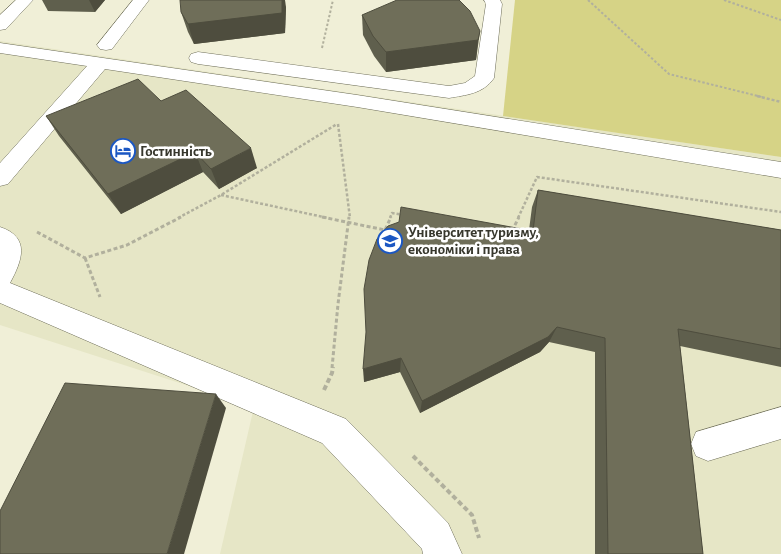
<svg xmlns="http://www.w3.org/2000/svg" width="781" height="554" viewBox="0 0 781 554" font-family="'Alegreya Sans',sans-serif">
<style>
.built{fill:#e6e6c6}
.green{fill:#d6d386}
.lines{fill:none;stroke-linecap:round;stroke-linejoin:round}
.minor-casing{stroke:#6e6e59;stroke-width:1}
.path-far3{stroke:#b1b09d;stroke-width:2;stroke-dasharray:2.5 2;stroke-linecap:butt}
.path-far2{stroke:#b1b09d;stroke-width:2.5;stroke-dasharray:3 2;stroke-linecap:butt}
.path-far1{stroke:#b1b09d;stroke-width:3;stroke-dasharray:4 2.5;stroke-linecap:butt}
.path{stroke:#b1b09d;stroke-width:4;stroke-dasharray:5 3;stroke-linecap:butt}
.minor{fill:#fff;fill-rule:evenodd}
.wall{fill:#5f5f4d}
.shaded-wall{fill:#4e4d3e}
.building{fill:#6f6e59;stroke:#4e4d3e}
.labels{text-anchor:middle;dominant-baseline:central;stroke-width:5;stroke-linejoin:round;paint-order:stroke}
.poi-label{font-size:15px;font-weight:bold;fill:#37372d;stroke:#fff;text-anchor:start}
</style>
<rect width="100%" height="100%" fill="#f0efd7"/>
<polygon class="built" points="0,41 781,157 781,554 220,554 254,407 0,325"/>
<polygon class="green" points="515,0 781,0 781,157 503,116"/>
<g class="lines">
<defs>
<g id="minor">
<polygon points="16,0 33,0 6,29 0,30 0,15"/>
<polygon points="133,0 149,0 112,49 106,50 100,49 97,45"/>
<path d="M484,0H500L502,4L494,78C483,94 466,95 449,98L198,64L191,62L189,58L191,54L198,52L449,86L465,83L475,76L486,4Z"/>
<polygon points="0,43 357,95 781,162 781,178 357,107 105,69 8,184 0,186 0,163 87,66 0,53"/>
<path d="M0,227C31,237 22,261 10,283L346,419L448,523L462,554H423L422,549L322,443L0,303Z"/>
<polygon points="781,407 781,439 708,461 696,456 691,444 696,432"/>
</g>
</defs>
<use href="#minor" class="minor-casing"/>
<g class="path-far3">
<polyline points="588,0 669,74 762,97"/>
<polyline points="724,0 781,20"/>
<polyline points="322,48 333,0"/>
</g>
<g class="path-far2">
<polyline points="757,96 781,102"/>
<polyline points="338,124 350,218"/>
<polyline points="221,195 328,218"/>
<polyline points="178,218 221,195 337,124"/>
<polyline points="390,218 392,213 404,215"/>
<polyline points="518,218 537,177 781,212"/>
</g>
<g class="path-far1">
<polyline points="322,217 385,230 391,217"/>
<polyline points="512,231 519,217"/>
<polyline points="37,232 85,258 127,245 181,217"/>
<polyline points="85,258 100,297"/>
<polyline points="332,368 338,304 349,217"/>
</g>
<g class="path">
<polyline points="324,390 332,373 333,367"/>
<polyline points="413,456 472,515 479,538"/>
</g>
<use href="#minor" class="minor"/>
</g>
<g class="wall">
<polygon points="42,0 105,0 95,12 48,11"/>
<polygon points="286,7 285,33 194,44 188,32 181,12"/>
<polygon points="362,15 480,31 476,60 386,72 374,56 363,35"/>
<polygon points="161,101 257,168 219,189 203,172 121,214 59,136 46,116"/>
<polygon points="538,190 781,230 781,367 680,346 703,554 595,554 595,352 549,342 540,352 420,413 400,372 364,382 399,222 529,230 532,207"/>
</g>
<g class="shaded-wall">
<polygon points="89,0 105,0 95,12"/>
<polygon points="282,0 285,0 286,7 285,33 194,44 188,24"/>
<polygon points="478,40 476,60 386,72 386,52"/>
<polygon points="251,148 257,168 219,189 211,169"/>
<polygon points="195,152 203,172 121,214 108,194"/>
<polygon points="557,327 549,342 540,352 420,413 422,401"/>
<polygon points="401,358 400,372 364,382 363,369"/>
<polygon points="216,394 226,408 184,554 167,554"/>
</g>
<g class="building">
<polygon points="180,0 282,0 282,13 188,24 181,12"/>
<polygon points="397,0 459,0 470,11 480,31 478,40 386,52 373,36 362,15"/>
<polygon points="138,79 161,101 186,90 251,148 211,169 195,152 108,194 46,116"/>
<polygon points="538,190 781,230 781,349 678,329 703,554 608,554 605,338 557,327 548,337 422,401 401,358 363,369 366,332 364,289 369,260 377,239 388,226 399,222 401,207 533,231"/>
<polygon points="65,383 216,394 167,554 0,554 0,511"/>
</g>
<defs>
<symbol id="hotel-ring" viewBox="-11 -11 22 22"><circle r="9.5" fill="#fff" stroke="#1b57c3" stroke-width="1.5"/><path d="M-6-4.5h1.5V1H6V5H4.5V3h-9V5H-6ZM-4 0a1.8 1.8 0 1 1 3.6 0ZM.5 0V-2.5h3Q6-2.5 6 0Z" fill="#1b57c3"/></symbol>
<symbol id="university-ring" viewBox="-11 -11 22 22"><circle r="9.5" fill="#fff" stroke="#1b57c3" stroke-width="1.5"/><path d="M0-5L7-2L0 1L-7-2ZM-4 1L0 2.5L4 1V4Q0 6-4 4Z" fill="#1b57c3"/></symbol>
</defs>
<g fill-rule="evenodd">
<use href="#hotel-ring" x="109" y="137" width="28" height="28"/>
<use href="#university-ring" x="376" y="227" width="28" height="28"/>
</g>
<g class="labels">
<g class="poi-label">
<text x="140" y="151">Гостинність</text>
<text x="408" y="232">Університет туризму,<tspan x="408" dy="17">економіки і права</tspan></text>
</g>
</g>
</svg>
